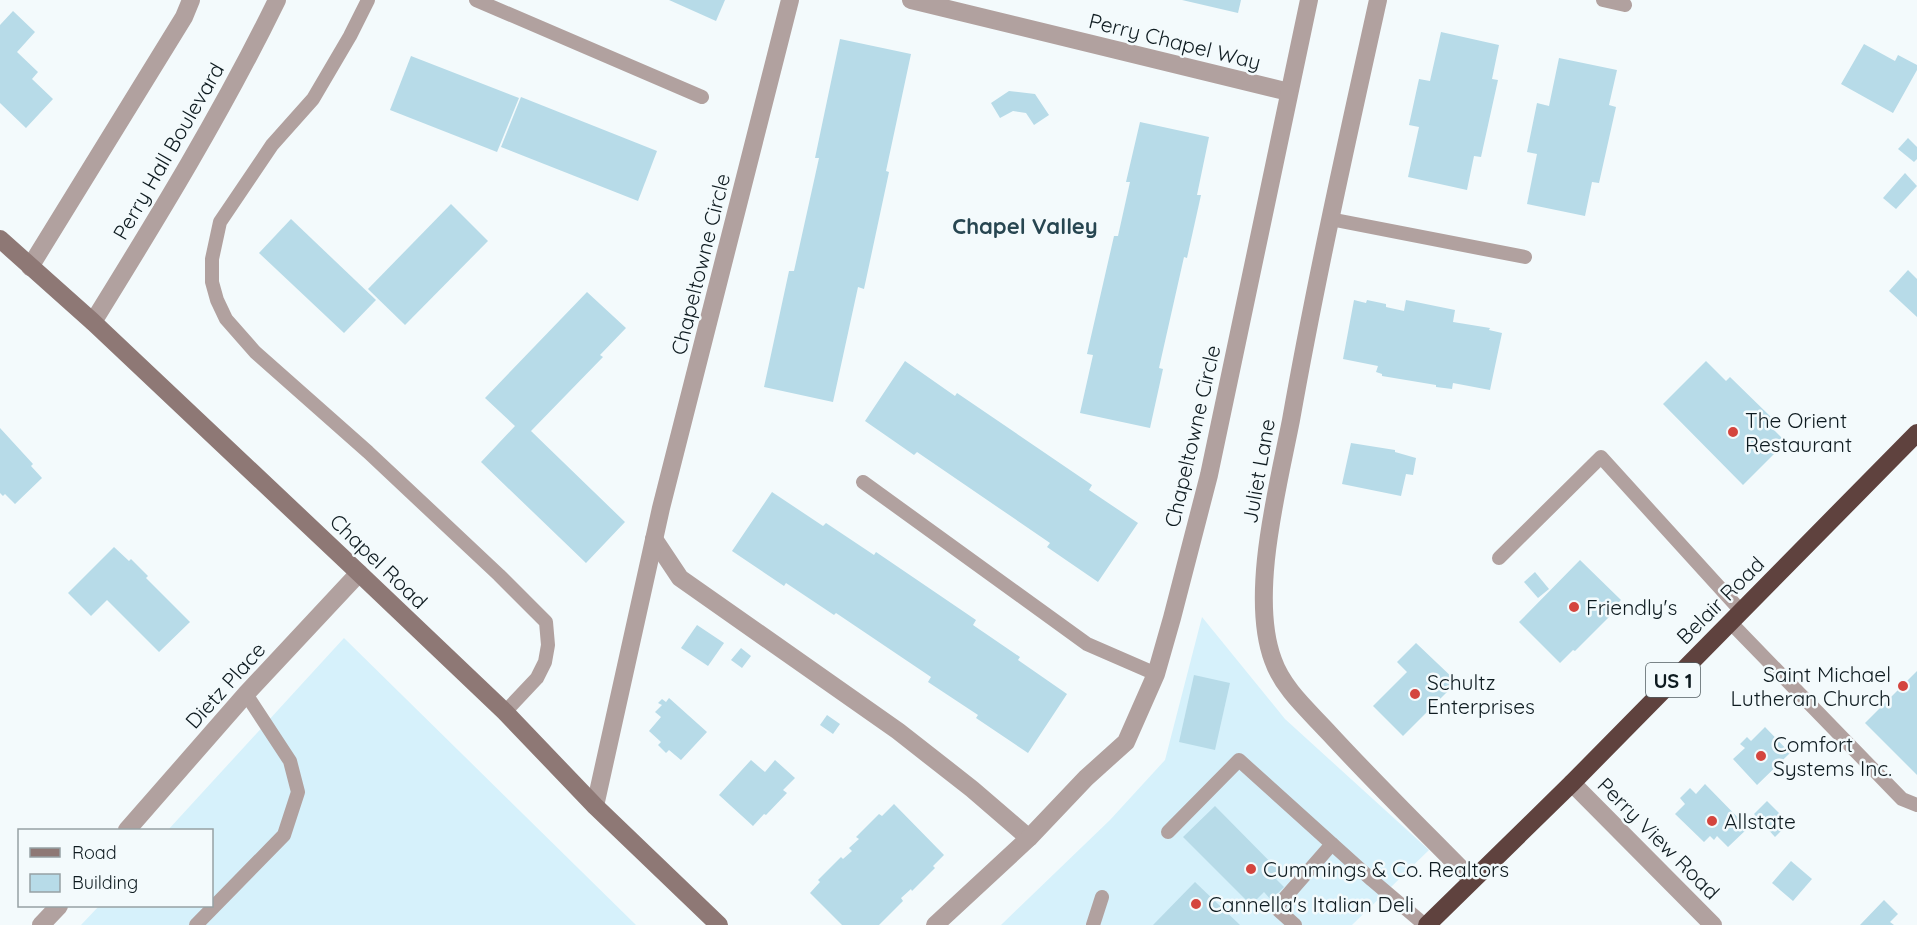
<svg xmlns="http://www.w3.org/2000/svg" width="1917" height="925" viewBox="0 0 1917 925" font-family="Quicksand,sans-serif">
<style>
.built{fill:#d6f1fb}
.building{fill:#b7dbe8}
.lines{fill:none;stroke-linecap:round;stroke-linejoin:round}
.lane{stroke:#b1a19f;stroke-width:14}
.street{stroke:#b1a19f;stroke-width:18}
.secondary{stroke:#8e7875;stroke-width:18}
.highway{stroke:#5f423e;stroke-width:18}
.poi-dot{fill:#d4453e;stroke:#f3fafc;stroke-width:2}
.labels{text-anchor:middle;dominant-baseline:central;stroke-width:5;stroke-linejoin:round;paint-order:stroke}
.shield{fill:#f3fafc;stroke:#535e62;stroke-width:1.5}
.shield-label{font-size:20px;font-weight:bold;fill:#0e1b20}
.street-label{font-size:21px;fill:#0e1b20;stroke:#f3fafc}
.poi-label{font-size:21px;fill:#0e1b20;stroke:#f3fafc;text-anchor:start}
.neighbourhood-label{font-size:22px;font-weight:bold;fill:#274651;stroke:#f3fafc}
</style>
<rect width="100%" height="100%" fill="#f3fafc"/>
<g class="built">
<polygon points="1202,617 1285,719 1429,850 1352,925 1001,925 1110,820 1165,760"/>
<polygon points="344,638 636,925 81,925 99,906 212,906 212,830 168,830"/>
</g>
<g class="building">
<polygon points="669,0 725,0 716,21"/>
<polygon points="1182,0 1241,0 1238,13"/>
<polygon points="13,11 35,32 17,52 38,72 32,79 53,99 26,128 0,103 0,25"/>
<polygon points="1441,32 1499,45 1492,79 1498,80 1481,157 1474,156 1467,190 1408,177 1419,127 1409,125 1419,79 1430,81"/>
<polygon points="840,39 911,54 886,171 889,172 864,289 858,287 833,402 764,387 789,271 794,271 819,158 815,158"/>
<polygon points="1864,44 1895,61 1898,55 1917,65 1917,70 1893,113 1841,84"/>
<polygon points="411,56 519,98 497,152 390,110"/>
<polygon points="1559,58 1617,70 1609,105 1616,107 1599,183 1592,182 1585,216 1527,204 1537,154 1527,152 1537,103 1549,106"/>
<polygon points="1009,91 1035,94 1049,115 1034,125 1026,113 1013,111 1000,118 991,103"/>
<polygon points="521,97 657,151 638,201 501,147"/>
<polygon points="1140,122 1209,137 1197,195 1201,195 1187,258 1184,257 1159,368 1163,369 1150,428 1080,413 1093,355 1087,354 1114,236 1118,236 1130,182 1126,182"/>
<polygon points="1908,138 1917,147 1917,159 1914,162 1898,149"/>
<polygon points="1905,173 1917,186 1896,209 1883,198"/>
<polygon points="451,204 488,241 405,325 368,289"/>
<polygon points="291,219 376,300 344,333 259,253"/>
<polygon points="1908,270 1917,279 1917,317 1889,291"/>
<polygon points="587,292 626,328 600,355 603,357 531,431 625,522 586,563 481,462 515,426 485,398"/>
<polygon points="1354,300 1366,303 1367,300 1386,304 1386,307 1404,311 1406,300 1455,310 1453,322 1490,328 1489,330 1502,333 1490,390 1453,383 1452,389 1436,387 1436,385 1382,376 1382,374 1376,372 1378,366 1343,359"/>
<polygon points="905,361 955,396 957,393 1092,485 1089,490 1138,523 1098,582 1047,547 1050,543 917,452 914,455 865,421"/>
<polygon points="1706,361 1726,381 1730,377 1771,417 1767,423 1786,442 1743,485 1663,404"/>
<polygon points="0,428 33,464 31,466 42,478 15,504 5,494 3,496 0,493"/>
<polygon points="1351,443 1395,450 1395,452 1416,458 1413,475 1406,474 1401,496 1342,484"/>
<polygon points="772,492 823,526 826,523 874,555 876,552 976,620 973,625 1020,657 1018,660 1067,694 1028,753 976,718 978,715 928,682 931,677 836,613 834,615 786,583 784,586 732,551"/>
<polygon points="114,547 129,561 131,559 148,576 146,578 190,622 159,652 107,600 91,616 68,593"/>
<polygon points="1580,560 1621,600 1607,614 1610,616 1575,651 1573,650 1560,663 1519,622"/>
<polygon points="1535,572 1549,589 1538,598 1524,582"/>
<polygon points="697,625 724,643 708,666 681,648"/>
<polygon points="1416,643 1457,682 1403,736 1373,706 1407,672 1397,662"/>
<polygon points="741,648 751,656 742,668 731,660"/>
<polygon points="1917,671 1917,775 1865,723"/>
<polygon points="1194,675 1230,683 1215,750 1179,742"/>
<polygon points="669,698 707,732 681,760 669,750 666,753 658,745 661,742 649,731 661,717 655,712 662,705 658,703 662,699 666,702"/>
<polygon points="827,715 840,724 833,734 820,725"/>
<polygon points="1765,727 1790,753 1757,785 1733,759 1745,748 1740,744 1747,737 1751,741"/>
<polygon points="751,760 765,772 775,760 795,778 783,790 787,793 766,815 764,814 753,826 719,795"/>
<polygon points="1705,784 1748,828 1728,847 1717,836 1714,840 1710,836 1704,842 1675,814 1685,804 1680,798 1690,788 1696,794"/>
<polygon points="1767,801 1789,823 1775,837 1754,814"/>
<polygon points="894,804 944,855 933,866 935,868 912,891 911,889 901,898 903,901 879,925 842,925 810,893 820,882 818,880 841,857 843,859 852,851 849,848 859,839 856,837 879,814 882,816"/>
<polygon points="1215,806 1282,874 1276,879 1284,887 1271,900 1264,892 1251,905 1183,837"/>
<polygon points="1791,861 1812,879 1793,901 1772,883"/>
<polygon points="1195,882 1240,925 1153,925"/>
<polygon points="1884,900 1898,914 1890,922 1894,925 1860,925"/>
</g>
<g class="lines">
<g class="lane">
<polyline points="368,0 350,36 313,99 272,145 220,222 212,259 212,282 217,300 226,319 255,352 368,452 499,575 546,622 548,645 545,662 537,678 505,712"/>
<polyline points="476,0 702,97"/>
<polyline points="1603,0 1625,5"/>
<polyline points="1330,219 1525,257"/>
<polyline points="863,482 1087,644 1156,674"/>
<polyline points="1499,558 1601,457 1741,611"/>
<polyline points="1730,622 1902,799 1917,805"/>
<polyline points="1168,832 1239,760 1372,880 1425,925"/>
<polyline points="196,925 284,835 298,792 290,761 246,694"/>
<polyline points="1093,925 1102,897"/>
<polyline points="1295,925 1276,908 1332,844"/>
</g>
<g class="street">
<polyline points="911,0 1289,92"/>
<path d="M1378,0C1347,140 1316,279 1291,420C1278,487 1249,596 1273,660C1283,689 1309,711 1329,733C1375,783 1424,831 1472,880"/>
<polyline points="30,267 184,17 191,0"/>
<path d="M93,322C158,217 223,111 277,0"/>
<polyline points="654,539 680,578 898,731 972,789 1029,838"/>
<polyline points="1572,783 1713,925"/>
<polyline points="595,806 661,508 790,0"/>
<polyline points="127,830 246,694 359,573"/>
<polyline points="41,925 59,906"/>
<polyline points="935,925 1029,838 1086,778 1126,742 1156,674 1172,618 1209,475 1309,0"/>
</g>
<polyline class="secondary" points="0,239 93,322 359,573 505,712 595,806 719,925"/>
<polyline class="highway" points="1427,925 1572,783 1917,433"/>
</g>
<g class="poi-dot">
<circle cx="1733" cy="432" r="6"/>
<circle cx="1574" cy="607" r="6"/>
<circle cx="1903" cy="686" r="6"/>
<circle cx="1415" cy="694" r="6"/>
<circle cx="1761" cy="756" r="6"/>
<circle cx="1712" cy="821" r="6"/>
<circle cx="1251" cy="869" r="6"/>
<circle cx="1196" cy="904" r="6"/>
</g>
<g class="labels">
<rect class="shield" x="1646" y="663" width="54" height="34" rx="4.5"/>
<g class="shield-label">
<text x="1673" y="680">US 1</text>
</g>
<g class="street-label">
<text transform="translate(1175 41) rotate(14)">Perry Chapel Way</text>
<text transform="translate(168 151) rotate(-60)">Perry Hall Boulevard</text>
<text transform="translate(700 264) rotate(-76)">Chapeltowne Circle</text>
<text transform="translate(1192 436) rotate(-77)">Chapeltowne Circle</text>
<text transform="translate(1258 471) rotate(-80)">Juliet Lane</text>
<text transform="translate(379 561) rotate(44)">Chapel Road</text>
<text transform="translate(1720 600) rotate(-45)">Belair Road</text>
<text transform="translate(225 685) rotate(-48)">Dietz Place</text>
<text transform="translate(1659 838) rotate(45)">Perry View Road</text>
</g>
<g class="poi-label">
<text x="1745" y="420">The Orient<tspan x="1745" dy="24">Restaurant</tspan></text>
<text x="1586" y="607">Friendly's</text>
<text x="1891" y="674" text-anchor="end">Saint Michael<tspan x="1891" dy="24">Lutheran Church</tspan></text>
<text x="1427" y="682">Schultz<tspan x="1427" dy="24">Enterprises</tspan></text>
<text x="1773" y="744">Comfort<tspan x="1773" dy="24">Systems Inc.</tspan></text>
<text x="1724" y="821">Allstate</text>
<text x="1263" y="869">Cummings &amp; Co. Realtors</text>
<text x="1208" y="904">Cannella's Italian Deli</text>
</g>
<g class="neighbourhood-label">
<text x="1025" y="226">Chapel Valley</text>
</g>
</g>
<rect x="18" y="829" width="195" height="78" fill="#f3fafc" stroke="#97a1a4" stroke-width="1.5"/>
<rect x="30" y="848" width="30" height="9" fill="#8e7875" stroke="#97a1a4" stroke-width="1.5"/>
<text x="72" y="859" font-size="18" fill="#0e1b20">Road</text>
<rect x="30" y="874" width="30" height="18" fill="#b7dbe8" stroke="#97a1a4" stroke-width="1.5"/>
<text x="72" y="889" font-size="18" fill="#0e1b20">Building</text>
</svg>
